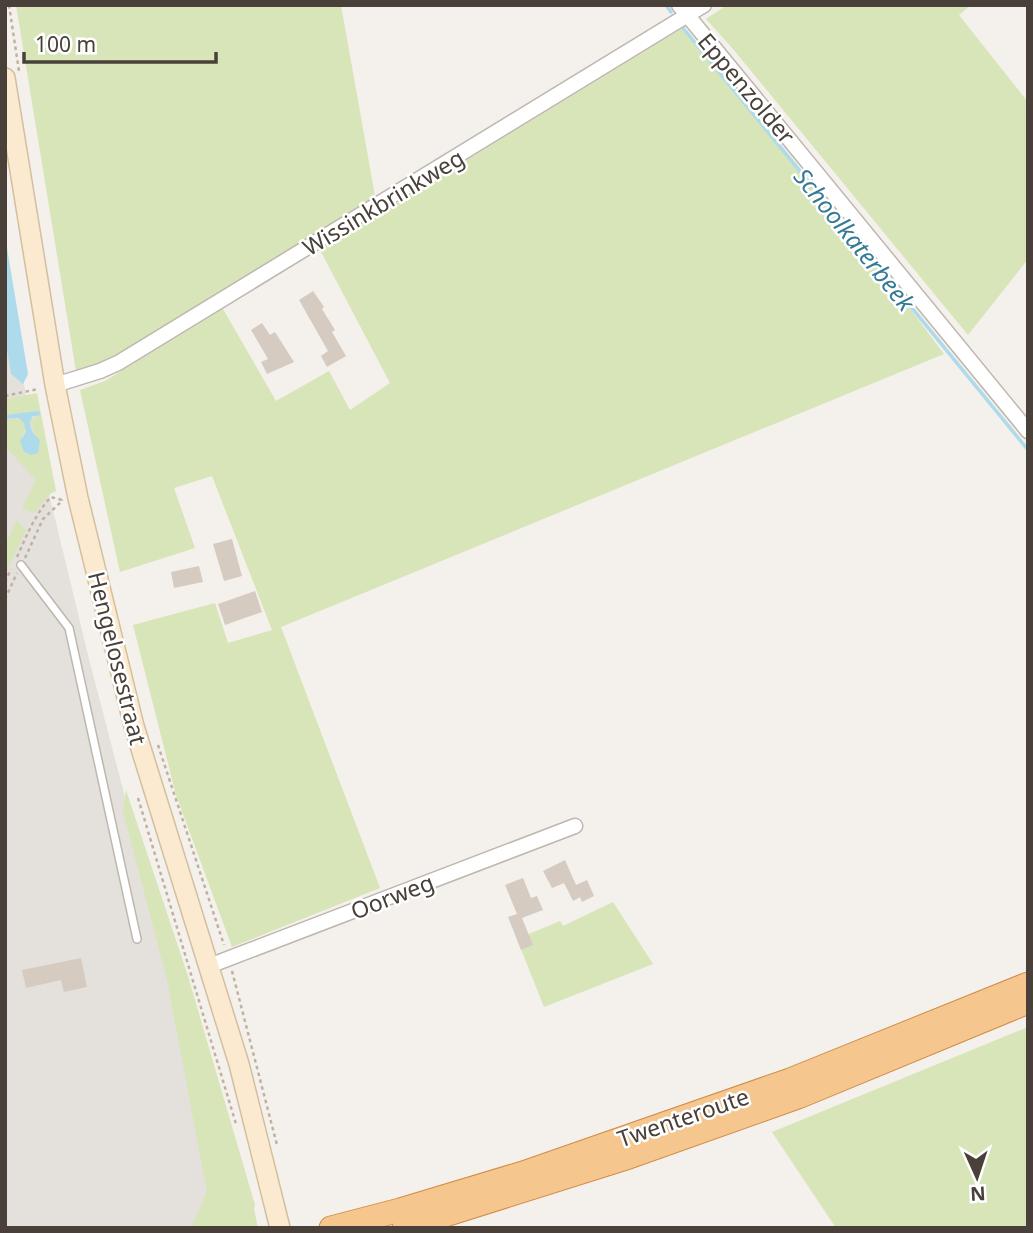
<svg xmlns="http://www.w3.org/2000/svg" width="1033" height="1233" viewBox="0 0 1033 1233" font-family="'Noto Sans',sans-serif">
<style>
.industrial{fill:#e4e0dc}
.green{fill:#d7e5b8}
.water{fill:#addbec}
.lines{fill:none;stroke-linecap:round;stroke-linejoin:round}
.stream{stroke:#addbec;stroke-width:3.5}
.building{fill:#d5cbc1}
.service-casing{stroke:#bfb7ae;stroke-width:10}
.minor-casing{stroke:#bfb7ae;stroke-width:17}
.secondary-casing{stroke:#d3bfa0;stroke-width:22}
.trunk-casing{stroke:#d28c47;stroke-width:25}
.path{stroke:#c0b1a1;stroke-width:2.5;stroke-dasharray:3.5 3.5;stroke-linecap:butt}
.service{stroke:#fff;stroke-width:7}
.minor{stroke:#fff;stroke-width:14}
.secondary{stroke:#fbeacf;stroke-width:19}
.trunk{stroke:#f5c68d;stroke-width:23}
.labels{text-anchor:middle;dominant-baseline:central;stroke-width:5;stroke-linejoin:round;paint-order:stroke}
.street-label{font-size:23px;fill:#484039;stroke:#fff}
.water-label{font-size:24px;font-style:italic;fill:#347a96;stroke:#fff}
</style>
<rect width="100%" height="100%" fill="#f4f0eb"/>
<polygon class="industrial" points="5,280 28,407 89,659 227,1188 213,1228 5,1228"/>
<g class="green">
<polygon points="16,5 341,5 375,196 110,363 76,371"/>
<polygon points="727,5 971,5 959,15 1028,102 1028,259 968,335 733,49 706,19"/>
<polygon points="683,28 897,291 944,354 281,627 380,888 232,947 176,795 133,625 215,603 228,643 272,630 212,476 174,488 195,548 120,572 80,390 105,381 223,309 276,401 329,371 350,410 390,383 320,250"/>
<polygon points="37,393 56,491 50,494 34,513 22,508 36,480 5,446 5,419 22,419 26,428 22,436 24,452 31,455 35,435 30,419 39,415 37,411 5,415 5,399"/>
<polygon points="17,520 26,530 5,575 5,545"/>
<polygon points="126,790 188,976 255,1205 254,1209 258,1228 191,1228 207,1192 167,980 123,811"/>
<polygon points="613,902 653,964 544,1007 517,939 560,921 563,926"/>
<polygon points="1028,1027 1028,1228 836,1228 772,1132"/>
</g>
<g class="water">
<polygon points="5,236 28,374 23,384 11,374 5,337"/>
<path d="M37,411L40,412V415L32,417C27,426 33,434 40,440L38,453L31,455L24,452L20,441L26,432L24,423L19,418L5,419V415Z"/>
</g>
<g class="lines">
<g class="stream">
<polyline points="666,5 671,12"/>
<polyline points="683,28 1028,450"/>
</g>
</g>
<g class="building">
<polygon points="313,291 324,307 322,309 335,330 332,332 346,356 327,367 321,356 328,351 299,300"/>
<polygon points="262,323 270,335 275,332 294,362 267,374 261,362 268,359 251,330"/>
<polygon points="232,539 242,576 224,581 213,544"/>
<polygon points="199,566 203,582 174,588 171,572"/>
<polygon points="255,591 262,612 225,625 218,604"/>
<polygon points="565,860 576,885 587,880 594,896 582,902 580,897 573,901 564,883 552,888 543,871"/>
<polygon points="523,878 531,898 537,896 543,910 522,918 533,945 521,950 508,917 517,914 505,885"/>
<polygon points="81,958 87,987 64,992 61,980 26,988 22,970"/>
</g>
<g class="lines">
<defs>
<polyline id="service" points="21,565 69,628 137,939"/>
<g id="minor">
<polyline points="679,5 1028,431"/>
<polyline points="55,385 100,371 118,363 704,5"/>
<polyline points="209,966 575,826"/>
</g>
<polyline id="secondary" points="5,78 55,385 78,498 134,726 239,1064 280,1228"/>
<g id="trunk">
<polyline points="331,1228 400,1210 523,1173 790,1080 1028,984"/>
<polyline points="404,1228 629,1157 798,1097 1028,1002"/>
</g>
</defs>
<use href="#service" class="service-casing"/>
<use href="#minor" class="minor-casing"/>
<use href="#secondary" class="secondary-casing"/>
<use href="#trunk" class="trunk-casing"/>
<g class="path">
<polyline points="9,5 19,71"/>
<polyline points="5,396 38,389"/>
<path d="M17,557C27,535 35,514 51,497L62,500"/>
<polyline points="25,558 43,519 63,500"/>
<polyline points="5,582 11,569"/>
<polyline points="5,599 17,573"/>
<polyline points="158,745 224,945"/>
<polyline points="138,798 236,1124"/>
<polyline points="232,971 277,1145"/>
</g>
<use href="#service" class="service"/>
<use href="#minor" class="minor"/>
<use href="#secondary" class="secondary"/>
<use href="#trunk" class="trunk"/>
</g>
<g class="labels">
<g class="street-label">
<text transform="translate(747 88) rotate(50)">Eppenzolder</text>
<text transform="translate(383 202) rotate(-31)">Wissinkbrinkweg</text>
<text transform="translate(118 658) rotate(76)">Hengelosestraat</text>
<text transform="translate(392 896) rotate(-21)">Oorweg</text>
<text transform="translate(683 1117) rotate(-19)">Twenteroute</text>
</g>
<g class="water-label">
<text transform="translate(855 239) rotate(51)">Schoolkaterbeek</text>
</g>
</g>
<rect width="1033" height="1233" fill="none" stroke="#484039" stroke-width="14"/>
<g transform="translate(977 1177) rotate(177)" stroke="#ffffff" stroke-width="5" paint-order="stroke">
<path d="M0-5L12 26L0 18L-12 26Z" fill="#484039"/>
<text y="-10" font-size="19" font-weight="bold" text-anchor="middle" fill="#484039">N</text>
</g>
<path d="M24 52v10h192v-10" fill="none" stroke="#484039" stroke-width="3.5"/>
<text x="35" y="52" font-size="21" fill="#484039" stroke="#ffffff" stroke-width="5" paint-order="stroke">100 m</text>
</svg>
